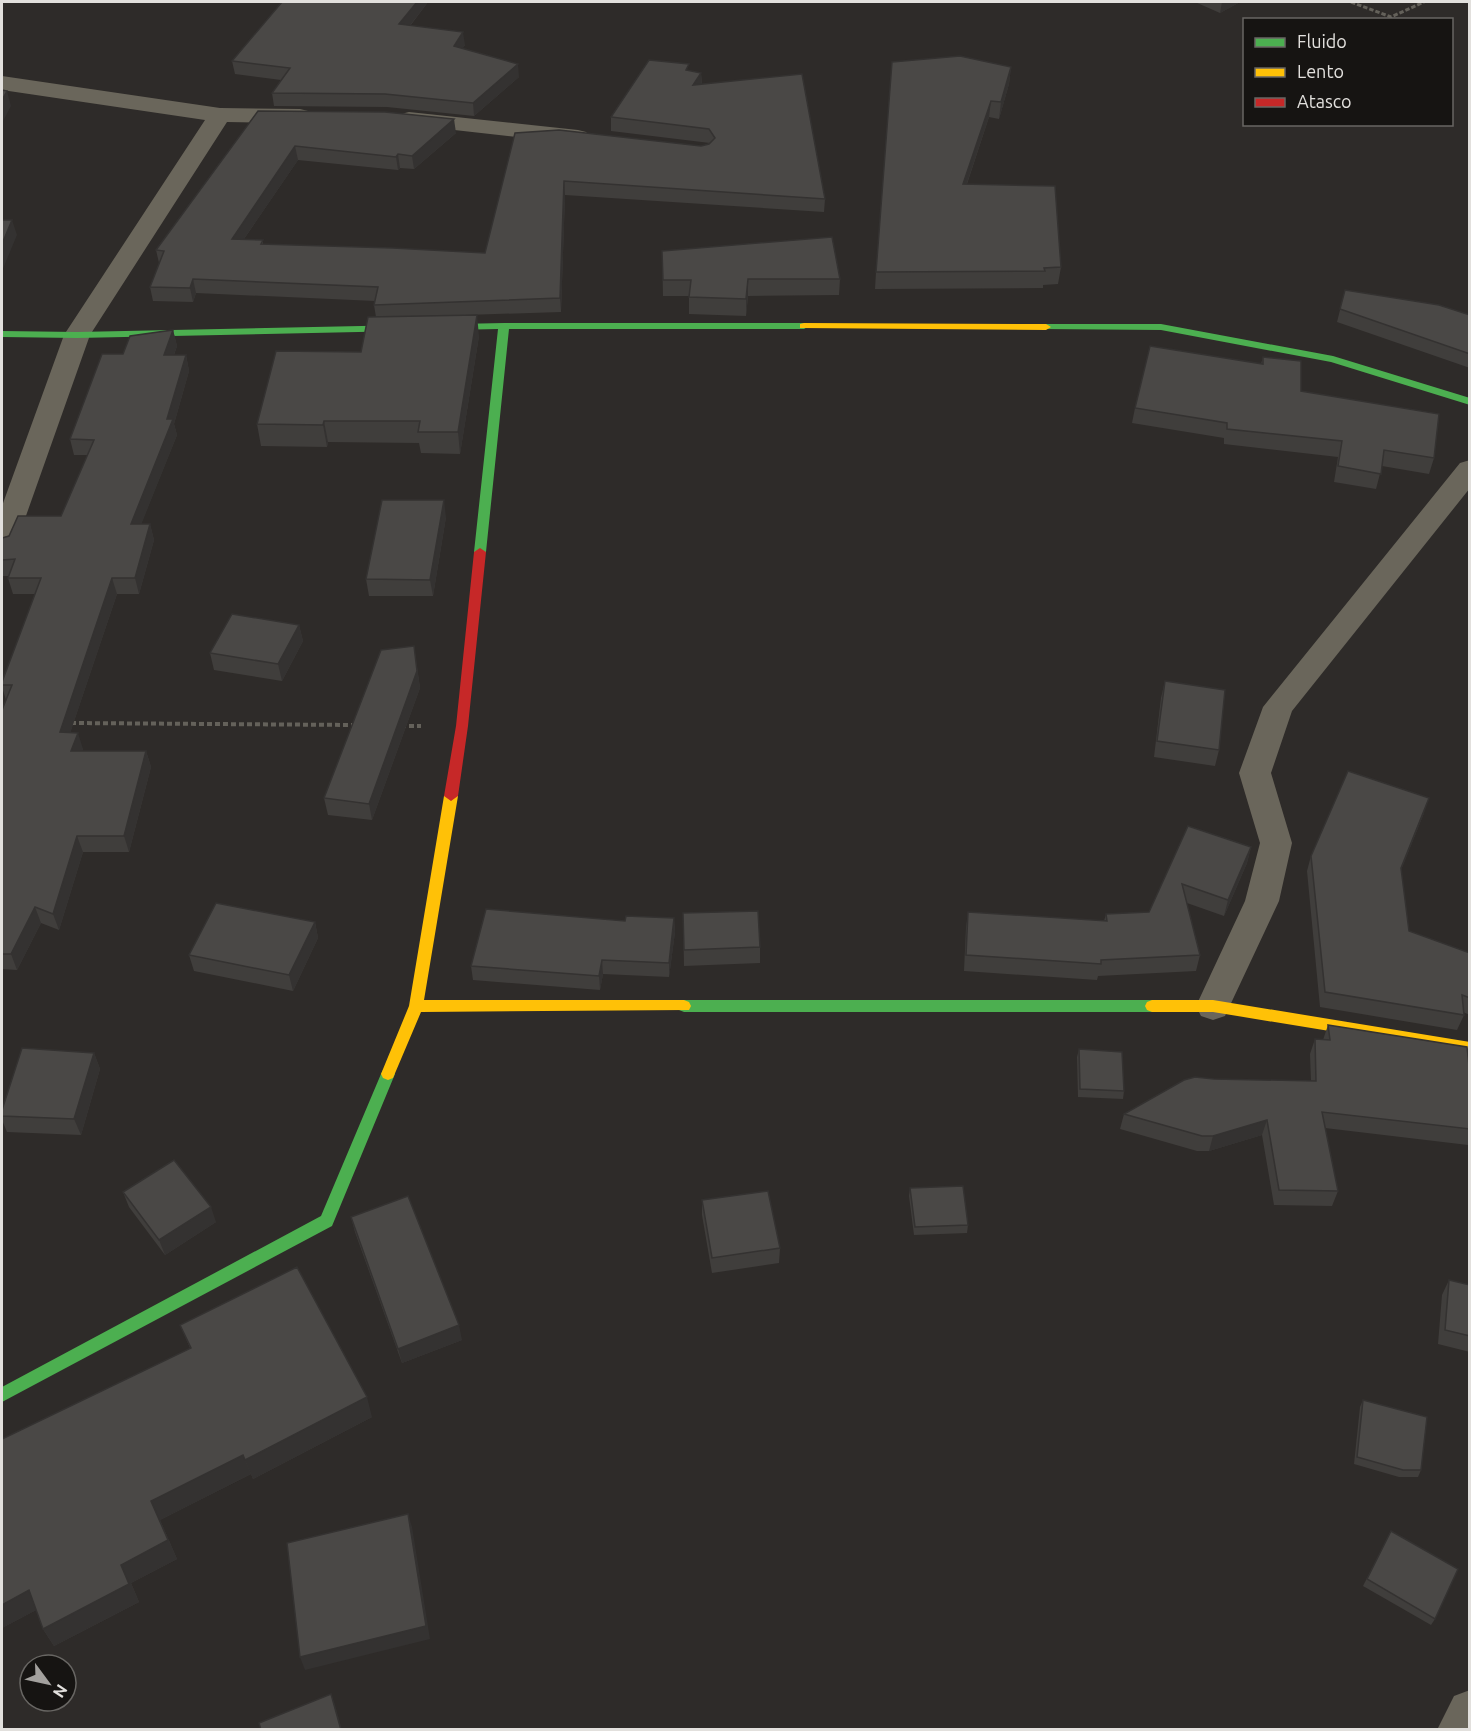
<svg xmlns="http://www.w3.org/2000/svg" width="1471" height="1731" viewBox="0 0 1471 1731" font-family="Ubuntu,sans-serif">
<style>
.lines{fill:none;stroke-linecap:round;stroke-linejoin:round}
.path-far1{stroke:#64615a;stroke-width:3;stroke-dasharray:4.5 2;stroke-linecap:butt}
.path{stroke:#64615a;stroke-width:4;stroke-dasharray:5 3;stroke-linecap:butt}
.street{fill:#6a665b;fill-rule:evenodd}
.fast{fill:#4caf50;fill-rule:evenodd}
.slow{fill:#ffc107;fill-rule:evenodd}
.jam{fill:#c62828;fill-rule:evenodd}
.wall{fill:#403e3c}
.shaded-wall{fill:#343231}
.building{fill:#4a4846;stroke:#343231;stroke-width:1.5}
</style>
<rect width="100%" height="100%" fill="#2e2b29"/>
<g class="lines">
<polyline class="path-far1" points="1351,2 1391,17 1424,2"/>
<g class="path">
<polyline points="71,723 355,725"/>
<polyline points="401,726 421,726"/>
</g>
<g class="street">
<polygon points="2,76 220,108 300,109 308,111 312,116 308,121 300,123 227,122 90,335 16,544 12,551 2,553 2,506 64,335 205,120 2,90"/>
<polygon points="409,112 578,130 586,132 590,137 586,142 578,144 401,124 397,119 401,114"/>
<polygon points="1470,460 1470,488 1292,711 1271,773 1292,843 1279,901 1225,1016 1213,1020 1201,1016 1196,1006 1245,901 1260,843 1239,773 1263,707 1460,463"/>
<polygon points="1470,1690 1470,1730 1437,1730 1454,1696"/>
</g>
<g class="fast">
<polygon points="504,323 804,323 809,326 804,329 509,329 486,552 480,556 474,552 498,329 77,338 2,337 2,331 77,332"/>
<polygon points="1046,324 1161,324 1333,356 1470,398 1470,405 1331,362 1161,330 1042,329 1041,327"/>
<polygon points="684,1000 1152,1000 1157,1002 1159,1006 1157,1010 1152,1012 684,1012 679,1010 677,1006 679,1002"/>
<polygon points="388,1068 393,1070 395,1074 332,1226 2,1402 2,1387 321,1216 381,1074 383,1070"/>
</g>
<g class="slow">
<polygon points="804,323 1046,324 1051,327 1046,330 800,328 800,324"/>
<polygon points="451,791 458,796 424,1000 684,1000 689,1002 691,1006 689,1010 421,1012 393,1078 388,1080 383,1078 381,1074 409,1006 444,796"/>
<polygon points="1152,1000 1213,1000 1470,1042 1470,1054 1213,1012 1152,1012 1147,1010 1145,1006 1147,1002"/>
</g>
<polygon class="jam" points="480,548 486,552 468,726 458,796 451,801 444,796 456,726 474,552"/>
</g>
<g class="wall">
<polygon points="282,2 428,2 410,26 465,45 462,49 519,77 474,116 387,107 274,106 272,93 281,80 235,74 232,61"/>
<polygon points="1195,2 1240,2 1220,13"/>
<polygon points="1011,67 1009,84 999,119 989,117 967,184 1061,267 1058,284 1043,285 1043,288 875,289 876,272"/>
<polygon points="689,71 701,73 702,84 825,199 824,212 565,195 561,312 466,315 479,336 460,454 421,453 419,443 328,442 327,447 261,446 257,424 361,352 376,317 374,305 375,301 196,293 193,302 153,301 150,287 159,263 156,250 258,111 456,133 414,169 400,168 398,170 298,160 244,239 263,240 263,244 485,253 515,133 701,146 710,143 611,131 611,117"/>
<polygon points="662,251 840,279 839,295 748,296 746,316 689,314 689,296 663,296"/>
<polygon points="1345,290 1470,315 1470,368 1337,322"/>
<polygon points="173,330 177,346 174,355 186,355 189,371 174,424 177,435 141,524 150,524 154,540 139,594 117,594 70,733 83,749 82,751 146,751 151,767 129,852 83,852 59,930 41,923 17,970 2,969 2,710 6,700 2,687 2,682 35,594 13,594 8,578 9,576 2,576 2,538 61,516 88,455 74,455 70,439 123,354"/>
<polygon points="1263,357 1301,391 1434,458 1429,474 1382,466 1376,489 1334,482 1338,457 1224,444 1224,438 1132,423 1135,408 1261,364"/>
<polygon points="446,517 433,596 369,596 366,579"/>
<polygon points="299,625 303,641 282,681 214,670 210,653"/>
<polygon points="414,646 420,688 372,820 328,815 324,798"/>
<polygon points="1165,681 1219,750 1215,766 1154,757 1161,698"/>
<polygon points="1424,813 1401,870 1409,931 1470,953 1470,1015 1463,1012 1464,1015 1457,1030 1320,1007 1307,871 1311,856"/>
<polygon points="1188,826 1251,847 1247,863 1224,916 1187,903 1200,955 1196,971 1098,976 1097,980 964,971 966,928 968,912 1104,921 1106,914 1149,912"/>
<polygon points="683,913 760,947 760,963 684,966"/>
<polygon points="674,918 675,932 669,977 603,974 600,990 473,980 471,966 625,921"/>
<polygon points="315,922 318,938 293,991 194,971 189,955"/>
<polygon points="1328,1025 1470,1075 1470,1141 1468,1145 1325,1128 1338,1191 1332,1206 1274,1205 1262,1135 1209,1151 1197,1151 1120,1129 1124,1114 1311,1081 1310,1054 1315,1039 1323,1040"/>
<polygon points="1079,1049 1124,1091 1123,1099 1078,1097 1077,1057"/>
<polygon points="94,1053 100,1069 81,1135 7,1132 2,1120 2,1110"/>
<polygon points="910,1188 968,1225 967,1233 914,1235 909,1196"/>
<polygon points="123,1192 216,1222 165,1255 129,1207"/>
<polygon points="702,1200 780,1248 779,1263 712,1273 702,1215"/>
<polygon points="351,1217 462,1340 402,1363 355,1232"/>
<polygon points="1449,1280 1470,1285 1470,1352 1438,1344 1442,1295"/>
<polygon points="180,1325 372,1417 253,1479 251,1474 160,1520 177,1559 131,1583 139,1602 54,1646 43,1629 36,1610 2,1628 190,1348"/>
<polygon points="1363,1400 1421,1470 1418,1477 1399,1477 1354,1464 1360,1407"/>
<polygon points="1391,1531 1435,1619 1431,1625 1363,1586"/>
</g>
<g class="shaded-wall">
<polygon points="417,2 428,2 401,37 399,24"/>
<polygon points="1222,2 1240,2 1220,13"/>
<polygon points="463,32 465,45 455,59 454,46"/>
<polygon points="518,64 519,77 474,116 473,103"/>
<polygon points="1011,67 1009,84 999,119 1001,102"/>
<polygon points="701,73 702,86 693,85"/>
<polygon points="7,91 11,106 2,123 2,100"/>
<polygon points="991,101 989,117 961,201 963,184"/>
<polygon points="454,119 456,133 414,169 412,156"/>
<polygon points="295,146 298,160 235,252 232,239"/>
<polygon points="398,154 400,168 398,170 396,157"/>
<polygon points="564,181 565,195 561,312 560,298"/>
<polygon points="12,220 17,235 2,271 2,244"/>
<polygon points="193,279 196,293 193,302 190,288"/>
<polygon points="748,279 748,296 746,316 746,299"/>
<polygon points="477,315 479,336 460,454 458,432"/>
<polygon points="173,330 177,346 168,371 164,355"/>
<polygon points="186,355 189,371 174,424 177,435 135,540 131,524 167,419"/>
<polygon points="324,421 328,442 327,447 323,425"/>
<polygon points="444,500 446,517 433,596 430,580"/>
<polygon points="150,524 154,540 139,594 135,578"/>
<polygon points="112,578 117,594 65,748 60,732"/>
<polygon points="299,625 303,641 282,681 278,664"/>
<polygon points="414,646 420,688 372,820 369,804"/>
<polygon points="78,733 83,749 76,767 71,751"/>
<polygon points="146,751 151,767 129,852 124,836"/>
<polygon points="1429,798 1424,813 1395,883"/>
<polygon points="77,836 83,852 59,930 53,914"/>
<polygon points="1251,847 1247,863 1224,916 1228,900"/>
<polygon points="35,907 41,923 17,970 11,954"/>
<polygon points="674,918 675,932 669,977 669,963"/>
<polygon points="315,922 318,938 293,991 289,975"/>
<polygon points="602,960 603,974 600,990 599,976"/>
<polygon points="94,1053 100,1069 81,1135 74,1119"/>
<polygon points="1267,1120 1262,1135 1209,1151 1213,1136"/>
<polygon points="211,1207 216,1222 165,1255 159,1240"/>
<polygon points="459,1325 462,1340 402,1363 398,1349"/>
<polygon points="367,1397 372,1417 253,1479 245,1460"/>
<polygon points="243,1455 251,1474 160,1520 177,1559 131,1583 139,1602 54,1646 43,1629 121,1565 151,1501"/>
<polygon points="408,1514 412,1527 430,1639 305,1670 300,1657"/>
<polygon points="29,1590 40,1608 2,1628 2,1605"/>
<polygon points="331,1694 335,1705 342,1730 341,1730"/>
</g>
<g class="building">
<polygon points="282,2 417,2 399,24 463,32 454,46 518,64 473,103 385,94 272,93 290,68 232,61"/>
<polygon points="960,56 1011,67 1001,102 991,101 963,184 1055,186 1061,267 1044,268 1045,271 876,272 892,62"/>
<polygon points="649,60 689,64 686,70 701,73 693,85 802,74 825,199 564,181 560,298 374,305 378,287 193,279 190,288 150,287 164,251 156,250 258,111 385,112 454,119 412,156 398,154 396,157 295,146 232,239 263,240 261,244 393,248 485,253 515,133 559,130 701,146 709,144 715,138 709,129 611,117"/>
<polygon points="2,90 7,91 2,100"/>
<polygon points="2,220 12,220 2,244"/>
<polygon points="832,237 840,279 748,279 746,299 689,297 691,280 663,280 662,251"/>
<polygon points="1345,290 1439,305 1470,315 1470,354 1340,309"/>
<polygon points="477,315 458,432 418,432 420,421 324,421 323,425 257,424 276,351 361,352 368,317"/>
<polygon points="173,330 164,355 186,355 167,419 173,419 131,524 150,524 135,578 112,578 60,732 78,733 71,751 146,751 124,836 77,836 53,914 35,907 11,954 2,954 2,710 12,685 2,685 2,682 41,578 8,578 15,559 2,560 2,538 9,536 18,516 61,516 94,440 70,439 102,354 123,354 130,336"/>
<polygon points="1150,346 1263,364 1263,357 1301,361 1301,391 1439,414 1434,458 1384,450 1381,474 1338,466 1342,441 1227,429 1227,423 1135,408"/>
<polygon points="382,500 444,500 430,580 366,579"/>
<polygon points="232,614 299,625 278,664 210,653"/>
<polygon points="414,646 417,671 369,804 324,798 381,650"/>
<polygon points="1165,681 1225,690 1219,750 1157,741"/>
<polygon points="1348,771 1429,798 1401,868 1409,931 1470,953 1470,998 1462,995 1464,1015 1325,992 1311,856"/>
<polygon points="1188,826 1251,847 1228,900 1182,884 1200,955 1101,960 1101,964 966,955 968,912 1107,921 1106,914 1149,912"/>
<polygon points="216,903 315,922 289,975 189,955"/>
<polygon points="486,909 625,921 626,916 674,918 669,963 602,960 599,976 471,966"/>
<polygon points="758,911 760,947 684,950 683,913"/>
<polygon points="1328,1025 1467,1047 1470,1075 1470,1129 1322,1112 1338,1191 1279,1190 1267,1120 1213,1136 1202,1136 1124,1114 1184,1080 1195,1077 1214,1079 1316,1081 1315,1039 1330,1040"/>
<polygon points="22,1048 94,1053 74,1119 2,1116 2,1110"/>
<polygon points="1079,1049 1122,1052 1124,1091 1080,1089"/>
<polygon points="174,1160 211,1207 159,1240 123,1192"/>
<polygon points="963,1186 968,1225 915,1227 910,1188"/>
<polygon points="768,1191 780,1248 712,1258 702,1200"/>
<polygon points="408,1196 459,1325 398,1349 351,1217"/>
<polygon points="297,1267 367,1397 245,1460 243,1455 151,1501 168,1540 121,1565 129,1584 43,1629 29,1590 2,1605 2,1439 191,1348 180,1325"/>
<polygon points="1449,1280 1470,1285 1470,1336 1445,1330"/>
<polygon points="1363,1400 1427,1417 1421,1470 1403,1470 1357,1457"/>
<polygon points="408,1514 426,1626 300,1657 287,1543"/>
<polygon points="1391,1531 1458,1569 1435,1619 1367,1579"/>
<polygon points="331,1694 341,1730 261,1730 259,1723"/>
</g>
<rect width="1471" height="1731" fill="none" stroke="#e2e0dd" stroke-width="6"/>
<rect x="1243" y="18" width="210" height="108" fill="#161412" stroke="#686663" stroke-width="1.5"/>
<rect x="1255" y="38" width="30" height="9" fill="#4caf50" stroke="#686663" stroke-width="1.5"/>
<text x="1297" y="48" font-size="18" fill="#e2e0dd">Fluido</text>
<rect x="1255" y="68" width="30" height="9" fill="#ffc107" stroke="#686663" stroke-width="1.5"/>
<text x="1297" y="78" font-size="18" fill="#e2e0dd">Lento</text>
<rect x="1255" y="98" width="30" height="9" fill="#c62828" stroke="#686663" stroke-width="1.5"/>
<text x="1297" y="108" font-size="18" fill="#e2e0dd">Atasco</text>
<g transform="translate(48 1683) rotate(123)"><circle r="28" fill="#161412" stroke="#686663" stroke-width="1.5"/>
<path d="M0-4.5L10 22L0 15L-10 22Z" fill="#a3a19e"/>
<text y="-9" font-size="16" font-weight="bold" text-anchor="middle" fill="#e2e0dd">N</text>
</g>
</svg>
